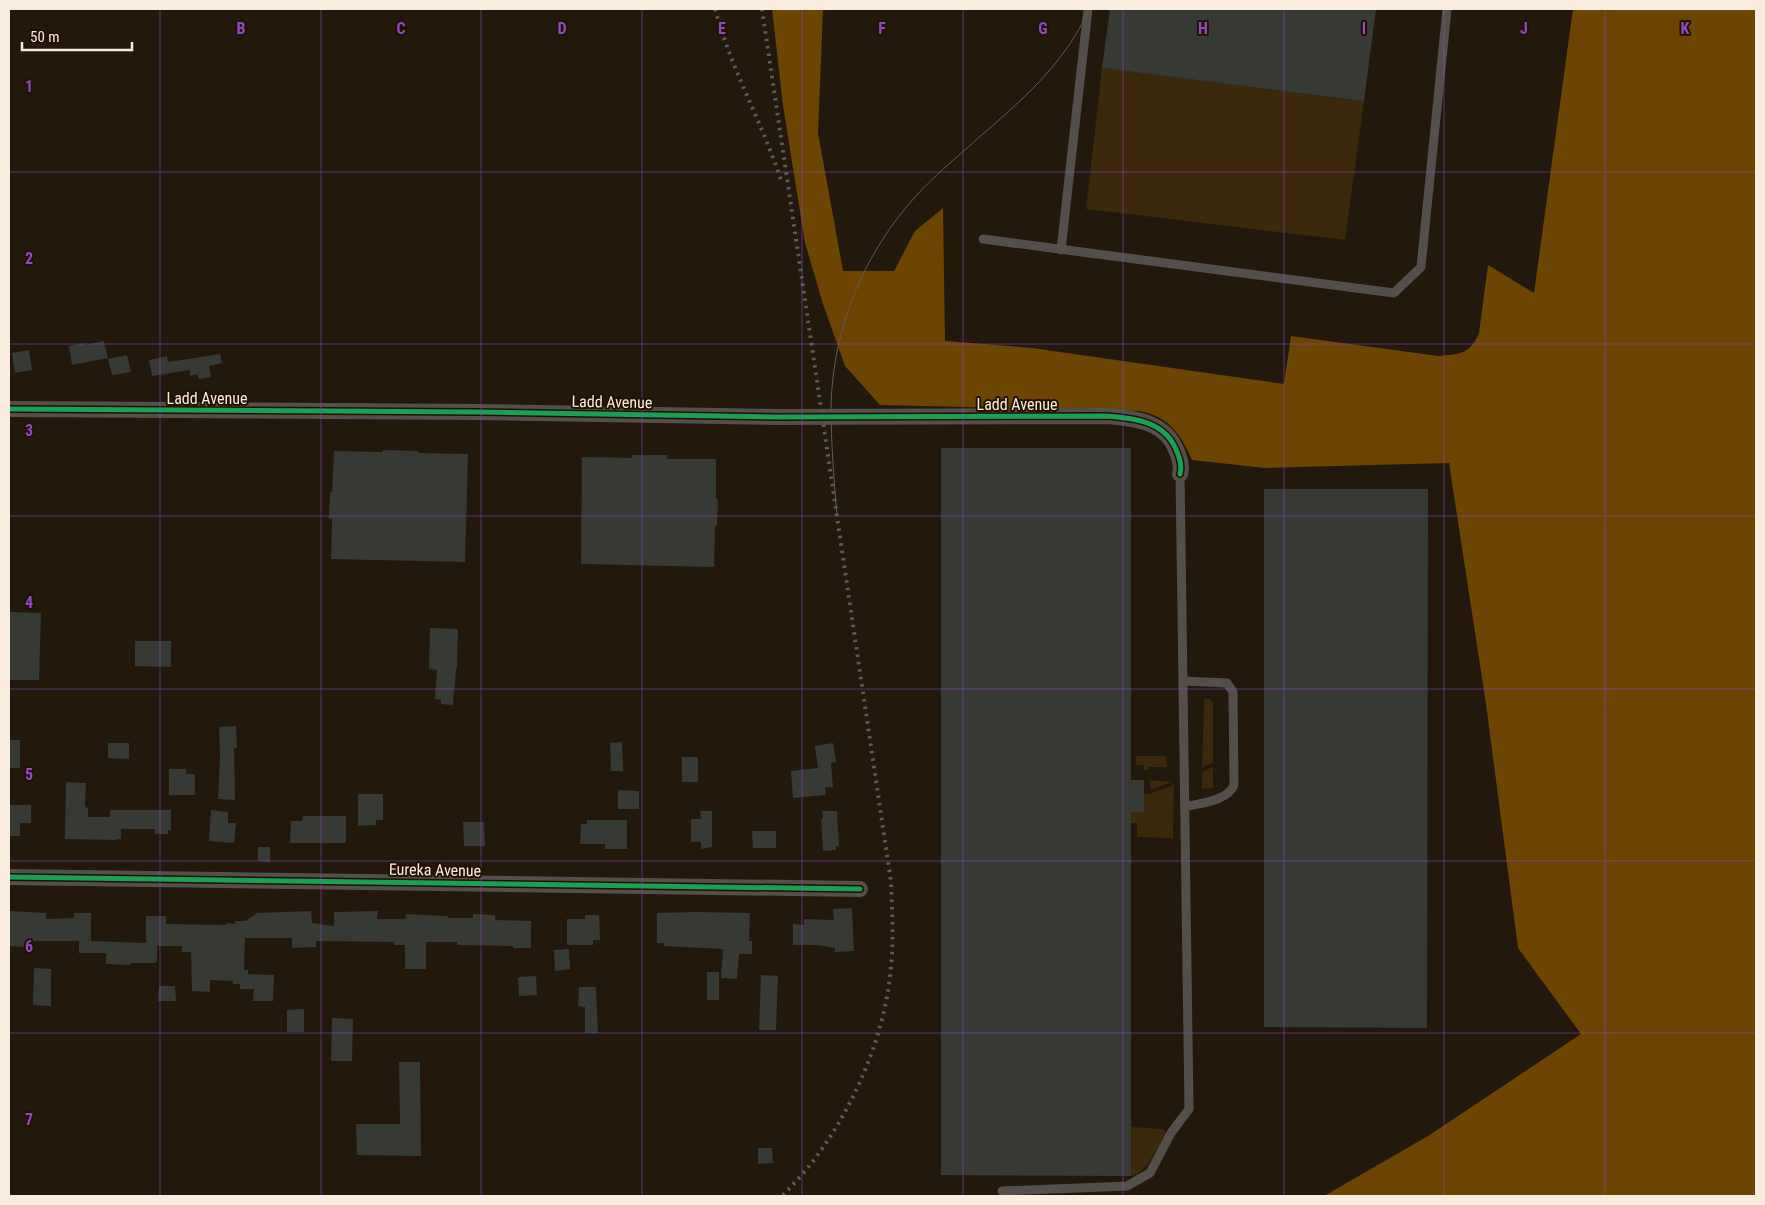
<svg xmlns="http://www.w3.org/2000/svg" width="1765" height="1205" viewBox="0 0 1765 1205" font-family="'Roboto Condensed',sans-serif">
<style>
.green{fill:#3c280a}
.forest{fill:#6c4502}
.building{fill:#363934}
.lines{fill:none;stroke-linecap:round;stroke-linejoin:round}
.service{stroke:#544f4a;stroke-width:9}
.minor{stroke:#544f4a;stroke-width:16}
.tram{stroke:#5f5a54;stroke-width:1}
.rail{stroke:#5f5a54;stroke-width:4;stroke-dasharray:2.5 5;stroke-linecap:butt}
.cycleway-casing{stroke:#210;stroke-width:8}
.cycleway{stroke:#1a9f57;stroke-width:5}
.grid{fill:none;stroke:#8e49c4;stroke-width:1;stroke-opacity:0.55}
.labels{text-anchor:middle;dominant-baseline:central;stroke-width:4;stroke-linejoin:round;paint-order:stroke}
.street-label{font-size:16px;fill:#faeddf;stroke:#210}
.grid-label{font-size:16px;text-anchor:middle;font-weight:bold;fill:#8e49c4;stroke:#210;stroke-width:4;stroke-linejoin:round;paint-order:stroke}
</style>
<rect width="100%" height="100%" fill="#22190c"/>
<g class="green">
<polygon points="1102,68 1364,101 1345,240 1086,209"/>
<polygon points="1204,699 1210,699 1213,703 1213,763 1202,767"/>
<polygon points="1136,756 1166,756 1167,767 1148,767 1148,770 1144,770 1143,765 1136,765"/>
<polygon points="1213,767 1213,788 1202,789 1202,772"/>
<polygon points="1150,780 1172,782 1151,790"/>
<polygon points="1174,785 1173,838 1137,837 1137,823 1131,823 1131,812 1144,813 1144,794 1151,794 1151,793"/>
<path d="M1131,1127L1163,1129L1166,1133C1159,1146 1145,1175 1131,1176Z"/>
</g>
<path class="forest" d="M772,9H823L818,133L843,271H894L915,231L943,208L945,341L1032,348L1284,384L1291,336L1438,356C1459,354 1470,355 1479,333L1488,265L1534,293L1573,9H1756V1196H1324L1428,1136L1581,1034L1518,948L1486,704L1449,463L1265,468L1192,460C1181,434 1168,416 1139,411L880,405L845,366L823,304L805,243L783,105Z"/>
<g class="building">
<polygon points="1110,9 1376,9 1364,101 1102,68"/>
<polygon points="104,341 108,358 72,365 69,346 85,343 85,345"/>
<polygon points="29,350 32,370 15,373 12,353"/>
<polygon points="220,354 222,363 209,366 211,377 198,379 198,374 190,376 190,370 152,376 149,360 167,356 168,362"/>
<polygon points="127,355 131,372 112,375 108,359"/>
<polygon points="941,448 1131,448 1131,780 1144,780 1144,813 1131,812 1131,1176 941,1175"/>
<polygon points="383,450 418,451 418,453 468,454 465,562 331,559 332,519 329,519 330,492 332,492 334,451 383,452"/>
<polygon points="632,455 667,455 667,459 716,459 716,499 718,499 717,526 715,526 714,567 581,564 582,457 632,458"/>
<polygon points="1264,489 1428,489 1427,1028 1264,1027"/>
<polygon points="10,612 41,613 39,680 9,680"/>
<polygon points="430,628 458,629 457,668 456,668 453,705 441,704 441,700 435,699 437,670 429,669"/>
<polygon points="135,641 171,641 171,667 135,666"/>
<polygon points="236,726 237,748 234,748 235,800 218,799 220,756 219,727"/>
<rect x="9" y="740" width="11" height="28"/>
<polygon points="622,742 623,771 611,771 610,743"/>
<polygon points="108,743 129,743 129,759 108,758"/>
<polygon points="833,743 836,762 831,763 833,787 825,787 826,795 793,798 791,771 818,768 815,746"/>
<rect x="682" y="757" width="16" height="25"/>
<polygon points="169,769 186,769 186,774 195,774 195,795 169,795"/>
<polygon points="66,782 86,783 85,806 88,809 88,817 110,817 110,810 171,810 171,830 168,830 168,834 155,834 155,829 121,829 121,839 117,839 117,840 65,839"/>
<polygon points="618,790 639,791 639,809 618,809"/>
<polygon points="358,794 383,794 383,820 376,820 376,825 358,826"/>
<polygon points="9,805 31,805 31,823 20,823 20,836 9,836"/>
<polygon points="211,810 228,812 228,823 236,823 234,843 209,841"/>
<polygon points="700,811 712,811 712,847 701,849 701,842 691,842 691,819 701,819"/>
<polygon points="822,811 837,811 839,846 836,846 836,850 823,851 821,819 823,819"/>
<polygon points="303,816 346,816 346,843 290,843 291,821 302,821"/>
<polygon points="587,820 627,820 627,849 605,849 605,844 580,844 581,824 587,824"/>
<polygon points="463,822 484,822 485,846 464,846"/>
<polygon points="752,831 776,831 776,848 753,848"/>
<polygon points="258,847 270,847 270,862 258,861"/>
<polygon points="852,908 854,951 835,952 835,948 816,945 793,945 793,924 804,925 804,919 834,920 833,909"/>
<polygon points="10,911 46,913 46,919 74,918 74,913 91,913 91,941 146,943 146,916 166,916 166,924 226,925 226,923 235,924 235,921 246,921 257,913 311,911 312,923 334,926 334,912 378,911 377,919 405,919 406,914 448,916 448,918 473,918 473,914 495,915 495,920 531,921 531,948 513,948 513,946 457,945 457,942 426,942 426,969 405,969 405,945 394,945 394,942 316,941 316,947 292,948 292,938 245,938 244,970 248,970 248,974 274,975 273,1001 253,1001 254,989 240,989 240,984 233,984 233,981 210,980 210,992 192,991 191,952 182,952 182,946 157,946 157,961 155,963 130,963 130,965 106,964 106,953 79,953 79,941 25,941 24,947 9,946"/>
<polygon points="696,912 750,913 749,941 752,941 752,954 739,954 737,979 721,978 723,949 664,946 664,943 657,943 657,913"/>
<polygon points="585,915 599,915 600,940 593,940 593,945 567,945 567,919 585,919"/>
<polygon points="569,949 570,969 555,971 554,950"/>
<polygon points="34,968 51,969 51,1006 33,1005"/>
<rect x="707" y="972" width="12" height="28"/>
<polygon points="761,975 778,976 776,1030 759,1030"/>
<polygon points="536,976 537,995 519,996 518,977"/>
<polygon points="159,986 175,986 176,1001 158,1001"/>
<polygon points="579,987 596,987 598,1033 585,1033 585,1007 578,1006"/>
<polygon points="304,1009 304,1032 287,1032 287,1010"/>
<polygon points="332,1018 353,1019 352,1061 331,1061"/>
<polygon points="399,1062 420,1062 421,1156 357,1155 356,1124 400,1124"/>
<polygon points="758,1148 772,1148 773,1163 758,1164"/>
</g>
<g class="lines">
<g class="service">
<polyline points="983,239 1394,293 1421,267 1447,9"/>
<polyline points="1061,250 1088,9"/>
<path d="M1183,681L1227,683L1233,692L1234,785C1228,801 1200,803 1185,807"/>
<polyline points="1002,1191 1127,1186 1150,1173 1171,1133 1189,1109 1180,474"/>
</g>
<g class="minor">
<path d="M9,409L477,412L776,417L1106,416C1134,418 1166,421 1177,452C1180,459 1182,467 1180,474"/>
<polyline points="9,877 860,889"/>
</g>
<path class="tram" d="M837,516C834,480 831,443 831,406C833,328 863,255 915,197C934,176 956,158 976,140C1019,103 1066,63 1089,9"/>
<g class="rail">
<path d="M715,9C731,69 763,124 782,183"/>
<path d="M762,9L891,882C892,910 894,938 891,966C885,1047 840,1140 782,1196"/>
</g>
<defs>
<g id="cycleway">
<path d="M9,409L477,412L776,417L1106,416C1134,418 1166,421 1177,452C1180,459 1182,467 1180,474"/>
<polyline points="9,877 860,889"/>
</g>
</defs>
<use href="#cycleway" class="cycleway-casing"/>
<use href="#cycleway" class="cycleway"/>
</g>
<path class="grid" d="M160,9V1196M321,9V1196M481,9V1196M642,9V1196M802,9V1196M963,9V1196M1123,9V1196M1284,9V1196M1444,9V1196M1605,9V1196M9,172H1756M9,344H1756M9,516H1756M9,689H1756M9,861H1756M9,1033H1756"/>
<g class="labels">
<g class="street-label">
<text x="207" y="398">Ladd Avenue</text>
<text transform="translate(612 402) rotate(1)">Ladd Avenue</text>
<text x="1017" y="404">Ladd Avenue</text>
<text transform="translate(435 870) rotate(1)">Eureka Avenue</text>
</g>
</g>
<g class="grid-label">
<text x="241" y="34">B</text>
<text x="401" y="34">C</text>
<text x="562" y="34">D</text>
<text x="722" y="34">E</text>
<text x="882" y="34">F</text>
<text x="1043" y="34">G</text>
<text x="1203" y="34">H</text>
<text x="1364" y="34">I</text>
<text x="1524" y="34">J</text>
<text x="1685" y="34">K</text>
<text x="29" y="92">1</text>
<text x="29" y="264">2</text>
<text x="29" y="436">3</text>
<text x="29" y="608">4</text>
<text x="29" y="780">5</text>
<text x="29" y="952">6</text>
<text x="29" y="1125">7</text>
</g>
<rect width="1765" height="1205" fill="none" stroke="#faeddf" stroke-width="20"/>
<path d="M22 42v8h110v-8" fill="none" stroke="#faeddf" stroke-width="2.5"/>
<text x="30" y="42" font-size="15" fill="#faeddf" stroke="#221100" stroke-width="4" paint-order="stroke">50 m</text>
</svg>
